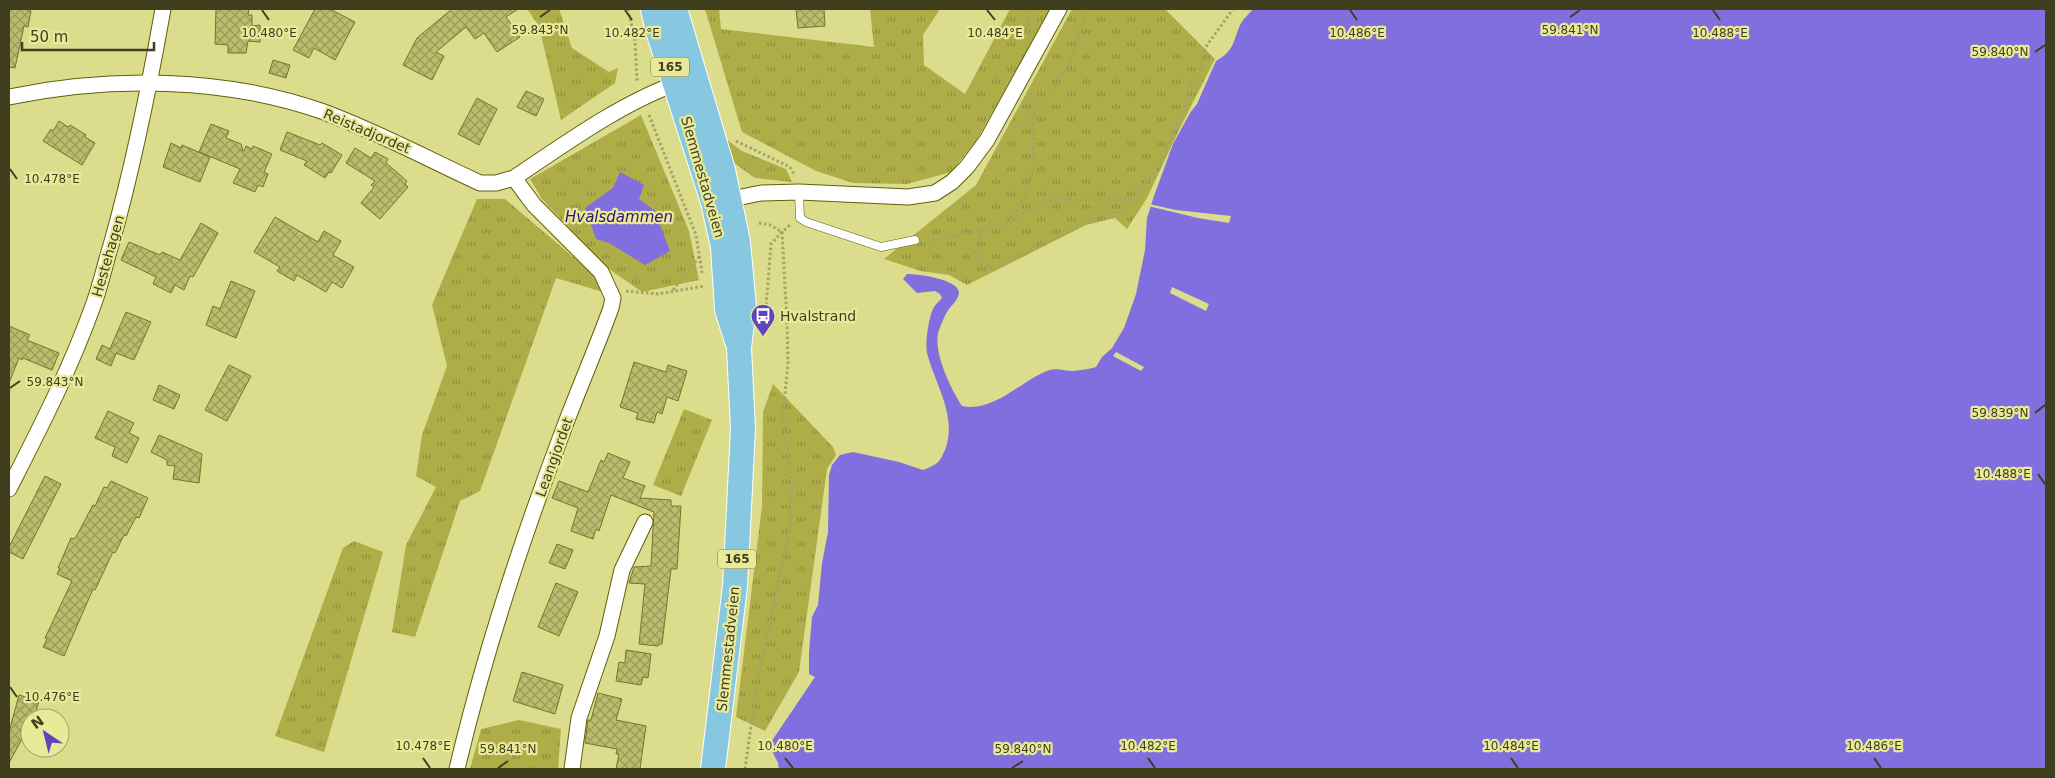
<svg xmlns="http://www.w3.org/2000/svg" width="2055" height="778" viewBox="0 0 2055 778" font-family="'DejaVu Sans',sans-serif">
<style>
.grass{fill:url(#grass-tufts)}
.water{fill:#826fdf}
.pier{fill:#dcdc8d}
.building{fill:url(#building-cross-hatch);stroke:#777526}
.lines{fill:none;stroke-linecap:round;stroke-linejoin:round}
.lane-casing{stroke:#616006;stroke-width:9}
.street-casing{stroke:#616006;stroke-width:17}
.primary-casing{stroke:#fff;stroke-width:26}
.path{stroke:#a4a466;stroke-width:3;stroke-dasharray:2.5 2.5;stroke-linecap:butt}
.lane{stroke:#fff;stroke-width:8}
.street{stroke:#fff;stroke-width:15}
.primary{stroke:#88c7e0;stroke-width:24}
.ticks{fill:none;stroke:#3f3f1f;stroke-width:2}
.labels{text-anchor:middle;dominant-baseline:central;stroke-width:4.5;stroke-linejoin:round;paint-order:stroke}
.shield{fill:#e9e99a;stroke:#727244;stroke-width:1}
.shield-label{font-size:12px;font-weight:bold;fill:#3f3f1f}
.street-label{font-size:14px;fill:#3f3f1f;stroke:#e9e99a}
.poi-label{font-size:14px;fill:#3f3f1f;stroke:#e9e99a;text-anchor:start}
.water-label{font-size:15px;font-style:italic;fill:#317;stroke:#e9e99a}
.ticks-label{font-size:12px;text-anchor:middle;fill:#3f3f1f;stroke:#e9e99a;stroke-width:4.5;stroke-linejoin:round;paint-order:stroke}
</style>
<defs>
<pattern id="grass-tufts" width="24" height="20" patternUnits="userSpaceOnUse" patternTransform="scale(1.25)"><rect width="24" height="20" fill="#afad47"/><path d="M3 7l-1-3M5 7V3M7 7l1-3M15 17l-1-3M17 17v-4M19 17l1-3" fill="none" stroke="#908e3b"/></pattern>
<pattern id="building-cross-hatch" width="8" height="8" patternUnits="userSpaceOnUse" patternTransform="scale(1.25)"><rect width="8" height="8" fill="#bcbc6e"/><path d="M0 0l8 8M0 8l8-8" fill="none" stroke="#9a9a5a"/></pattern>
</defs>
<rect width="100%" height="100%" fill="#dcdc8d"/>
<g class="grass">
<polygon points="527,9 559,9 572,48 609,72 618,68 615,83 561,120 539,26"/>
<polygon points="705,9 719,9 721,29 874,47 870,9 940,9 923,35 924,65 965,94 1010,9 1051,9 976,141 951,172 907,184 853,183 816,171 742,132"/>
<polygon points="1072,9 1165,9 1215,59 1179,130 1147,198 1127,229 1115,218 1086,225 967,285 949,275 921,271 884,259 976,185"/>
<polygon points="641,115 689,231 699,280 642,292 606,267 542,199 530,179"/>
<polygon points="723,140 727,140 742,151 786,169 792,182 755,178 731,161"/>
<polygon points="477,199 505,199 592,273 603,292 556,278 480,491 460,501 415,637 392,632 406,545 436,487 416,476 422,435 447,366 432,305"/>
<polygon points="773,384 833,447 836,455 827,469 799,672 765,731 736,717 762,506 763,412"/>
<polygon points="684,409 712,420 681,496 653,485"/>
<polygon points="354,541 383,552 324,752 275,736 343,548"/>
<polygon points="519,720 561,729 558,769 470,769 481,729"/>
</g>
<g class="water">
<path d="M1253,9H2046V769H779L778,763L769,745L815,677L809,674V652L812,617L818,605L822,563L828,532L829,475L832,465L840,455L853,452L899,462L923,470C928,468 933,466 937,463C941,460 943,454 945,450C958,417 935,384 927,353C925,343 929,315 934,307C936,304 939,301 942,298L940,294L935,291L917,293L903,279L907,274C918,274 957,279 959,292C959,300 951,305 947,312C944,317 940,327 938,333C934,355 951,389 962,406C993,413 1021,381 1047,371C1056,367 1064,371 1074,371C1081,370 1090,369 1096,367L1102,357L1112,348L1124,328L1136,294L1145,250L1147,218L1154,196L1173,144L1190,113L1197,104L1216,61C1234,51 1233,42 1240,25C1243,19 1249,14 1253,9Z"/>
<polygon points="620,172 644,185 639,199 654,210 670,251 645,265 609,243 596,239 585,208 613,188"/>
</g>
<g class="pier">
<polygon points="1149,204 1176,210 1231,216 1229,223 1198,218 1148,206"/>
<polygon points="1172,287 1209,304 1206,311 1170,293"/>
<polygon points="1116,352 1144,367 1141,371 1113,356"/>
</g>
<g class="building">
<polygon points="9,9 28,9 28,11 31,11 28,27 24,26 15,68 9,67"/>
<polygon points="216,9 249,9 248,15 252,15 252,26 260,25 260,42 248,41 246,53 228,53 228,45 215,44"/>
<polygon points="315,9 330,9 355,22 335,60 314,48 309,58 293,50"/>
<polygon points="452,9 518,9 506,17 520,37 497,52 484,33 475,39 466,27 436,52 444,56 432,80 403,65 417,38"/>
<polygon points="796,9 824,9 825,26 798,28"/>
<polygon points="273,60 290,65 286,78 269,73"/>
<polygon points="526,91 544,99 536,116 517,107"/>
<polygon points="477,98 497,109 479,145 458,134"/>
<polygon points="59,121 68,127 70,125 86,135 85,137 95,143 82,165 43,141 51,129 53,131"/>
<polygon points="211,124 229,131 226,138 241,144 243,151 244,151 246,146 252,149 253,146 272,154 264,172 268,174 263,187 258,185 255,192 233,183 240,169 199,152"/>
<polygon points="287,132 320,145 322,143 342,155 331,173 329,172 325,178 304,165 307,161 280,150"/>
<polygon points="171,143 181,148 182,145 210,157 200,182 163,167"/>
<polygon points="355,148 371,158 375,152 388,159 386,163 407,181 405,184 408,187 380,219 361,203 374,187 371,185 375,181 346,163"/>
<polygon points="275,217 318,242 324,231 341,241 333,255 354,267 342,288 332,282 326,292 297,275 294,281 277,271 280,267 254,252"/>
<polygon points="201,223 218,233 193,277 190,276 184,290 175,285 171,293 153,284 156,277 121,260 129,242 160,255 162,252 180,260"/>
<polygon points="231,281 255,291 236,338 206,325 213,306 220,309"/>
<polygon points="126,312 151,322 134,360 116,353 111,366 96,359 102,345 110,349"/>
<polygon points="9,326 30,335 27,340 59,353 52,370 23,358 22,360 19,358 9,383"/>
<polygon points="634,362 666,372 668,365 687,371 678,401 667,397 662,414 657,412 654,423 636,419 638,413 620,407"/>
<polygon points="229,365 251,376 227,421 205,410"/>
<polygon points="159,385 180,395 174,409 153,400"/>
<polygon points="108,411 134,423 129,433 139,438 127,463 112,456 115,447 95,438"/>
<polygon points="159,435 202,454 199,483 173,479 175,466 167,465 167,460 151,452"/>
<polygon points="608,453 630,462 623,478 645,486 640,498 671,500 671,506 681,506 677,569 671,569 662,644 659,644 658,646 639,644 645,584 629,583 634,567 651,566 654,512 611,495 599,531 596,529 593,539 571,531 578,508 552,498 559,481 588,492 601,460 604,462"/>
<polygon points="45,476 61,484 23,559 9,552 9,547"/>
<polygon points="111,481 148,498 139,518 136,517 126,536 124,535 115,553 113,552 95,590 93,589 64,656 43,647 47,639 45,638 72,581 57,574 60,568 58,568 71,538 74,539 77,535 93,505 95,506 104,487 107,488"/>
<polygon points="557,544 573,550 565,569 549,563"/>
<polygon points="556,583 578,592 559,636 538,627"/>
<polygon points="626,650 651,654 648,678 643,677 641,685 616,681 619,662 625,663"/>
<polygon points="522,672 563,685 555,714 513,701"/>
<polygon points="598,693 622,699 616,720 646,726 640,769 616,769 619,754 616,754 617,749 585,743 588,720 591,720"/>
<polygon points="19,695 39,701 34,718 30,718 30,724 9,763 9,732"/>
</g>
<g class="lines">
<defs>
<polyline id="lane" points="799,192 800,218 806,222 881,247 915,240"/>
<g id="street">
<path d="M9,97C110,76 226,77 324,112C378,132 428,159 480,183H496L514,178C566,143 624,101 683,81"/>
<polyline points="722,201 761,193 799,192 908,197 935,193 952,182 967,167 987,140 1059,9"/>
<path d="M9,489C40,428 71,368 94,303C101,284 105,264 111,245C133,168 149,88 163,9"/>
<path d="M457,769C484,654 522,539 564,428C579,388 596,349 611,308L613,298L601,272L534,205L514,178"/>
<polyline points="572,769 579,718 607,636 622,570 645,522"/>
</g>
<g id="primary">
<polyline points="653,9 658,31 713,202 723,247 727,310 737,341"/>
<polyline points="675,9 723,170 738,242 744,307 739,348 743,429 735,586 713,769"/>
</g>
</defs>
<use href="#lane" class="lane-casing"/>
<use href="#street" class="street-casing"/>
<use href="#primary" class="primary-casing"/>
<g class="path">
<polyline points="628,9 635,41 637,81"/>
<polyline points="1027,33 1029,9"/>
<polyline points="649,115 696,235 702,273"/>
<polyline points="1013,128 1032,119 1068,68 1087,9"/>
<polyline points="736,141 790,167 795,176"/>
<polyline points="1011,220 1026,194 1034,166 1032,94"/>
<polyline points="759,223 770,225 782,232 771,244 766,308"/>
<path d="M982,231C974,249 970,267 996,268L1100,216L1120,212L1132,199"/>
<polyline points="927,240 943,239 1000,225 1024,214 1043,202 1065,199 1088,201 1132,199 1160,165 1185,108 1190,85 1201,68 1205,48 1233,9"/>
<polyline points="673,290 700,256"/>
<polyline points="626,291 658,294 704,286"/>
<polyline points="764,331 765,316"/>
<polyline points="745,769 757,683 789,533 792,488 783,415 788,363 787,322 782,232 791,224"/>
</g>
<use href="#lane" class="lane"/>
<use href="#street" class="street"/>
<use href="#primary" class="primary"/>
</g>
<path class="ticks" d="M262,10L269,20M625,10L632,20M987,10L995,20M1350,10L1357,20M1713,10L1720,20M540,17L550,10M1570,17L1580,10M2035,52L2045,45M10,169L17,179M10,388L20,381M2035,413L2045,405M2038,474L2045,484M10,687L17,697M423,758L430,768M785,758L793,768M1148,758L1155,768M1511,758L1518,768M1874,758L1881,768M498,768L508,761M1012,768L1023,761"/>
<defs>
<symbol id="bus-pin" viewBox="-11 -11 22 30"><path d="M0 17L-7.5 6A9.5 9.5 0 1 1 7.5 6Z" fill="#6044bd" stroke="#e9e99a"/><path d="M-5-6H5V4H4V6H2V4H-2V6H-4V4H-5ZM-3.5-4V0h7V-4ZM-3.5 1.2v1.5H-2V1.2ZM2 1.2v1.5H3.5V1.2Z" fill="#fff"/></symbol>
</defs>
<g fill-rule="evenodd">
<use href="#bus-pin" x="749" y="302" width="28" height="38"/>
</g>
<g class="labels">
<g class="shield">
<rect x="651" y="57.5" width="38" height="19" rx="4"/>
<rect x="718" y="549.5" width="38" height="19" rx="4"/>
</g>
<g class="shield-label">
<text x="670" y="67">165</text>
<text x="737" y="559">165</text>
</g>
<g class="street-label">
<text transform="translate(367 131) rotate(23)">Reistadjordet</text>
<text transform="translate(703 177) rotate(74)">Slemmestadveien</text>
<text transform="translate(108 256) rotate(-74)">Hestehagen</text>
<text transform="translate(554 457) rotate(-70)">Leangjordet</text>
<text transform="translate(728 649) rotate(-84)">Slemmestadveien</text>
</g>
<g class="poi-label">
<text x="780" y="316">Hvalstrand</text>
</g>
<g class="water-label">
<text x="619" y="217">Hvalsdammen</text>
</g>
</g>
<g class="ticks-label">
<text x="540" y="34">59.843°N</text>
<text x="1570" y="34">59.841°N</text>
<text x="269" y="37">10.480°E</text>
<text x="632" y="37">10.482°E</text>
<text x="995" y="37">10.484°E</text>
<text x="1357" y="37">10.486°E</text>
<text x="1720" y="37">10.488°E</text>
<text x="2000" y="56">59.840°N</text>
<text x="52" y="183">10.478°E</text>
<text x="55" y="386">59.843°N</text>
<text x="2000" y="417">59.839°N</text>
<text x="2003" y="478">10.488°E</text>
<text x="52" y="701">10.476°E</text>
<text x="423" y="750">10.478°E</text>
<text x="785" y="750">10.480°E</text>
<text x="1148" y="750">10.482°E</text>
<text x="1511" y="750">10.484°E</text>
<text x="1874" y="750">10.486°E</text>
<text x="508" y="753">59.841°N</text>
<text x="1023" y="753">59.840°N</text>
</g>
<rect width="2055" height="778" fill="none" stroke="#3f3f1f" stroke-width="20"/>
<g transform="translate(45 733) rotate(325)"><circle r="24" fill="#e9e99a" stroke="#a5a569"/>
<path d="M0-4L9 19L0 12L-9 19Z" fill="#6044bd"/>
<text y="-8" font-size="14" font-weight="bold" text-anchor="middle" fill="#3f3f1f">N</text>
</g>
<path d="M22 42v8h132v-8" fill="none" stroke="#3f3f1f" stroke-width="2.5"/>
<text x="30" y="42" font-size="15" fill="#3f3f1f" stroke="#e9e99a" stroke-width="4" paint-order="stroke">50 m</text>
</svg>
